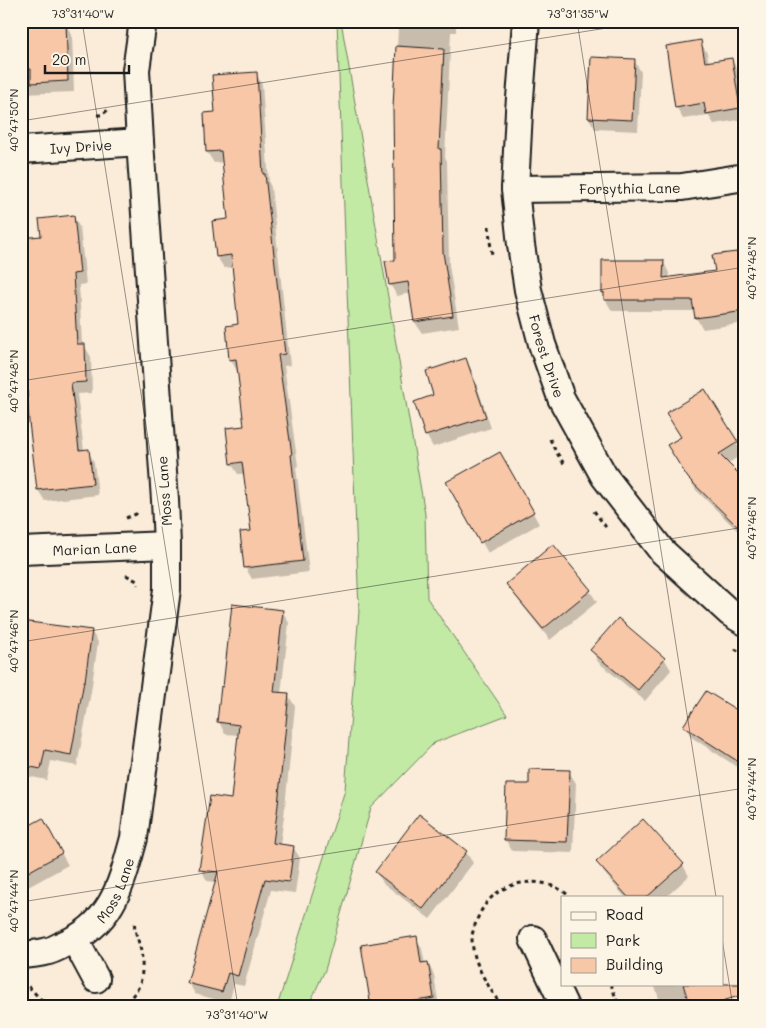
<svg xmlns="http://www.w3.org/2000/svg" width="766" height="1028" viewBox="0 0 766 1028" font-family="Mali,sans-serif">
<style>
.green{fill:#c2eaa5;stroke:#6f8360}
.shadow{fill:#0003}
.building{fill:#f8c7a8;stroke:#1c1c1c}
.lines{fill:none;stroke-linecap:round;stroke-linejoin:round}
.minor-casing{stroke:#1c1c1c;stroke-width:30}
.path{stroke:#1c1c1c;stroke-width:3;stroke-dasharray:4 4;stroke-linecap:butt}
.minor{stroke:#fcf5e5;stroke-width:26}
.ticks{fill:none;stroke:#1c1c1c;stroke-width:1;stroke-opacity:0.45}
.labels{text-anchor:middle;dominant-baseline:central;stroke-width:4.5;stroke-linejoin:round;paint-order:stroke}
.street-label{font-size:14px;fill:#1c1c1c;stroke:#fcf5e5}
.neatline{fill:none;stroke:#1c1c1c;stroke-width:2}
.ticks-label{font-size:12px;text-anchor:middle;fill:#1c1c1c}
</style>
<rect width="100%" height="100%" fill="#fbecd9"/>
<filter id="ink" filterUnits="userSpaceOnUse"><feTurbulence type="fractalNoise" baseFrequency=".02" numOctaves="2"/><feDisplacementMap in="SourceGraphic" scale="10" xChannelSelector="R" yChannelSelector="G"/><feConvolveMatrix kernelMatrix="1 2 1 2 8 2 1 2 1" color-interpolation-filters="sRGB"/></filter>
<g filter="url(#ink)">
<polygon class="green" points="337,21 341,21 425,514 427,598 507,715 434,743 371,808 325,970 308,1007 277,1007 345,790 359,611"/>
<g class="shadow">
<polygon points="219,21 261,21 261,24 220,25"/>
<polygon points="385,21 456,21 456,32 451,32 445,157 447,161 449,265 459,327 422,333 415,322 411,293 397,296 390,284 397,261 394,108 398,28 389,28"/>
<polygon points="65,23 72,35 74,92 21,94 21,25"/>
<polygon points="700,42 707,53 709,63 731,59 738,71 745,119 714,124 708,115 683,119 677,108"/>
<polygon points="634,60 641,72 638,131 595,129 589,118"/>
<polygon points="256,73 262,85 269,183 271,187 290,365 284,366 298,466 296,467 309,572 252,579 245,567 252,532 245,474 238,474 231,463 246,427 238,371 237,371 231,360 240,325 234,267 224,268 217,257 230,220 223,162 214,163 207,152 216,113"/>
<polygon points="73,216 80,228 86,284 79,285 82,345 84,345 91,357 92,393 77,394 84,451 88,451 94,462 98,495 45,501 38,490 30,422 24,291 21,291 21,239 42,237"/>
<polygon points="745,252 745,323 703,329 696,318 695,311 612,311 605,299 603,292 663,261 669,273 669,278 716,272"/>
<polygon points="466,359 472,371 491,428 433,447 426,435 435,396"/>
<polygon points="705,391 743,454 727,464 745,481 745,538 696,490 675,457 682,437"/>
<polygon points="500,453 539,524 488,553 448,483"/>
<polygon points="553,546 590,591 597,602 550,640 514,595 507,584"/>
<polygon points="283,612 289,623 281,694 288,695 295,706 284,817 280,845 293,847 300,858 295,893 271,890 244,986 234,984 229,1003 195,994 189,983 216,882 207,881 201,869 233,800 239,735 225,734 219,722 224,688"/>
<polygon points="21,622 91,631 98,642 91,692 77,766 51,761 47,780 21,775"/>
<polygon points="592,650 664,658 671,670 645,701 598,662"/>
<polygon points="745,717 745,772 691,737 685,726"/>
<polygon points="569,772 576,783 573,853 512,851 505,839 530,786"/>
<polygon points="42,820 68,865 21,891 21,831"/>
<polygon points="466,852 473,863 430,919 383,883 376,872"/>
<polygon points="598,862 683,865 689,876 666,897 625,897 604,873"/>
<polygon points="416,938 422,949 425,964 428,963 434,975 439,1007 372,1007"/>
<polygon points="654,984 722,984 729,1007 662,1007"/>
</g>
<g class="building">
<polygon points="66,22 68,81 31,83 31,69 21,69 21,24"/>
<polygon points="701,40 705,62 732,58 740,108 706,114 704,103 675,108 666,46"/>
<polygon points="396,46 444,49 439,149 441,149 443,252 453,316 414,322 408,282 389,285 385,261 395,260 393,108"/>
<polygon points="591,57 635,59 632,120 588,118"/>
<polygon points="257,72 263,174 265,174 285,354 278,355 292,455 291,455 303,561 244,568 240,532 251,531 242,462 230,464 226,428 244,426 236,359 229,360 226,326 238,324 231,255 216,257 212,221 228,219 221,151 206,152 204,113 215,112 212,75"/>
<polygon points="74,215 80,273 73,274 77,344 85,344 86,382 71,383 79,450 89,449 93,484 37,490 29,422 21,280 21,238 41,236 39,219"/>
<polygon points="745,251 745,311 695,318 692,300 604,300 604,292 602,293 602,260 664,260 663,278 715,271 712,255"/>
<polygon points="466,358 486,417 425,436 414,402 433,395 426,371"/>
<polygon points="705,389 738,442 719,454 745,480 745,534 688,478 667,445 681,437 666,413"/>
<polygon points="500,452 534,512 480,543 446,482"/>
<polygon points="553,544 591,590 543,629 506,584"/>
<polygon points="232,604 283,610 274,692 289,693 278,805 273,843 294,846 289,882 265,879 238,976 228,973 222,992 187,983 218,872 199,870 210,796 231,799 239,725 217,722 221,686 223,687"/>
<polygon points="618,618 665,658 638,690 590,650"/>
<polygon points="21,621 92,630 85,681 84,681 71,755 45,750 41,769 21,765"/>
<polygon points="706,691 745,715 745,766 683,726"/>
<polygon points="529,769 570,770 567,842 504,840 506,784 529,784"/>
<polygon points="419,814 467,851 423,909 375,872"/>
<polygon points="43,818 62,853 21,876 21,830"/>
<polygon points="643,819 684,864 647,897 628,897 596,862"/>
<polygon points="417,936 421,963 428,962 434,998 379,1007 371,1007 361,945"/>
<polygon points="683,984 745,984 745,994 704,1007 690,1007"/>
</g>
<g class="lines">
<defs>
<g id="minor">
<path id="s1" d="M526,21L519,111L515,189L521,245L528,290L542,344L561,398L604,476L662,551L730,613L745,622"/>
<path id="s2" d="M21,150L140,142"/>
<path id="s3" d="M515,189L682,187L745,177"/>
<path id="s4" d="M21,551L167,545"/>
<polyline points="533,939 565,1007"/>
<polyline points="75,940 96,979"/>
<path id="s5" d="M21,955C29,954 37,954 44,952C50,951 57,948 62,945C112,925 121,886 134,838L167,589V545L165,500L140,142L136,70L143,21"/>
</g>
</defs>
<use href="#minor" class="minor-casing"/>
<g class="path">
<polyline points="97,115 101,115 108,110 109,107"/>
<polyline points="489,226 490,241 492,255"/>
<polyline points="550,439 555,450 564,464"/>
<polyline points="594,511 608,530"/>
<polyline points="126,518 136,514 137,511"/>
<polyline points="126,575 137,581 138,585"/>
<polyline points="735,649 745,655"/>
<polyline points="21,984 28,986 48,1007"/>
<polyline points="611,984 619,1007"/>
<path d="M120,1007C127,1002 135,994 139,986C143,977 143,957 140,947C138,938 133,929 135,920"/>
<path d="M502,1007C488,985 472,964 472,937C472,933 474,929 475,925C478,916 483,906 490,899C510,878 549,876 570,897"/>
</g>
<use href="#minor" class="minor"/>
</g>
</g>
<path class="ticks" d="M82,21L238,1007M577,21L716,897M21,121L651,21M21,381L745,267M21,642L745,527M21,902L745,788M722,939L733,1007"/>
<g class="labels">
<g class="street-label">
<text stroke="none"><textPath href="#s2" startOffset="60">Ivy Drive</textPath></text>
<text stroke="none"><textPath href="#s3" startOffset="115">Forsythia Lane</textPath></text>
<text stroke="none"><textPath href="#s1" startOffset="339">Forest Drive</textPath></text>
<text transform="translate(164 491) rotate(-94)">Moss Lane</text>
<text stroke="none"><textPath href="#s4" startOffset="74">Marian Lane</textPath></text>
<text stroke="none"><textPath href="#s5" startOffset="122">Moss Lane</textPath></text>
</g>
</g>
<rect width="766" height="1028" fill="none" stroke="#fcf5e5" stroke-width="55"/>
<rect x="561" y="896" width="162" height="90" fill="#fcf5e5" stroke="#a29e95"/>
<rect x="571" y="912" width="25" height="8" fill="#fcf5e5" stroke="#a29e95"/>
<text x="606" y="920" font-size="15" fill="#1c1c1c">Road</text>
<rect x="571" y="933" width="25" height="15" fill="#c2eaa5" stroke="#a29e95"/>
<text x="606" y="946" font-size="15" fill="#1c1c1c">Park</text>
<rect x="571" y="958" width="25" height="15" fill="#f8c7a8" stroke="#a29e95"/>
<text x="606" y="970" font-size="15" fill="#1c1c1c">Building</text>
<path d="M45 65v8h84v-8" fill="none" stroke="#1c1c1c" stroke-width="2.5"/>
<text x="52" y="65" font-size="15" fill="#1c1c1c" stroke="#fcf5e5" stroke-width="4" paint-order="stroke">20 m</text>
<rect x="28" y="28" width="710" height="972" class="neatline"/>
<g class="ticks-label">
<text x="83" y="18">73°31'40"W</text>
<text x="578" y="18">73°31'35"W</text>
<text transform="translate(14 120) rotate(-90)" y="4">40°47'50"N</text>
<text transform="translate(752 268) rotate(-90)" y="4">40°47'48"N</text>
<text transform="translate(14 381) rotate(-90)" y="4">40°47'48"N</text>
<text transform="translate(752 528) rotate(-90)" y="4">40°47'46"N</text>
<text transform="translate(14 641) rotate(-90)" y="4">40°47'46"N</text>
<text transform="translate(752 789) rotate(-90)" y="4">40°47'44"N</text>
<text transform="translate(14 901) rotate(-90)" y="4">40°47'44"N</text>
<text x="237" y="1019">73°31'40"W</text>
</g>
</svg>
